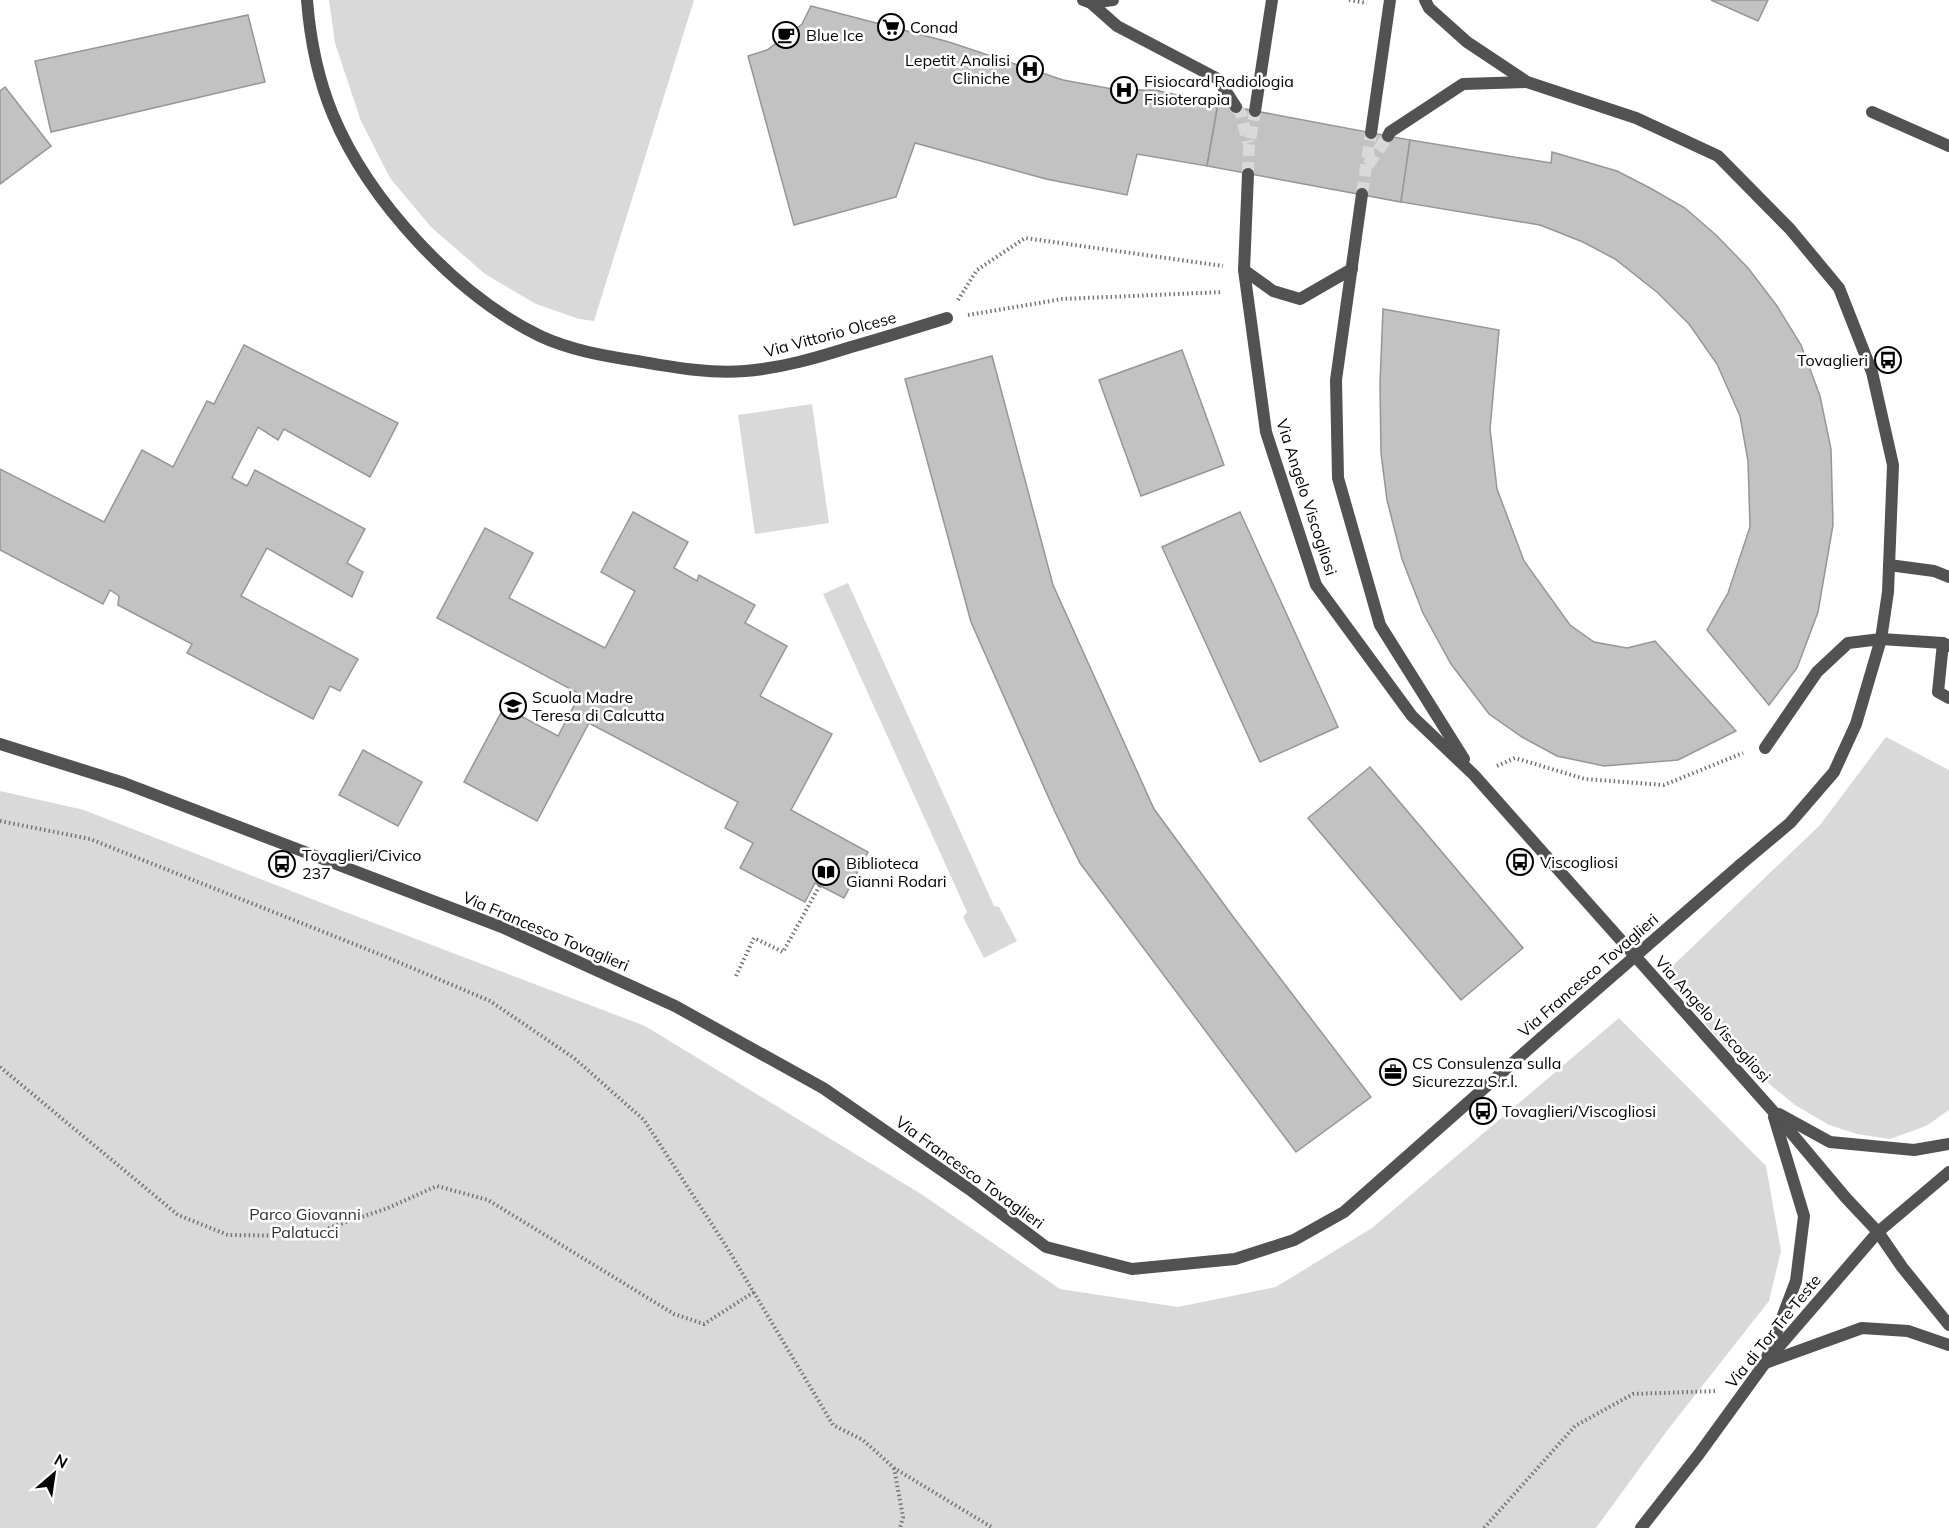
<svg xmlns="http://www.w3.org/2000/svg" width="1949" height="1528" viewBox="0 0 1949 1528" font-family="Mulish,sans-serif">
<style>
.green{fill:#d9d9d9}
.building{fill:#c2c2c2;stroke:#969696;stroke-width:1.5}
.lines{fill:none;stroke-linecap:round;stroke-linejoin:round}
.minor-tunnel{stroke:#d9d9d9;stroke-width:12;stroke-dasharray:12 6;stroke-linecap:butt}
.path{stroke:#747474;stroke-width:4;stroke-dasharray:1.5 3;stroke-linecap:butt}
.service{stroke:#525252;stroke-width:12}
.minor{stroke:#525252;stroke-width:12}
.tertiary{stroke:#525252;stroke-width:12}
.minor-bridge{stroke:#525252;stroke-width:12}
.labels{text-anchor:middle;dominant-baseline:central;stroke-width:5;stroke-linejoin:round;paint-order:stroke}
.poi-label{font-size:16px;fill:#000;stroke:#fff;text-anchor:start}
.street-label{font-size:16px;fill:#000;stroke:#fff}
.park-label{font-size:16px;fill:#303030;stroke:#fff}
</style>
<rect width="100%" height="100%" fill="#fff"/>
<g class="green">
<polygon points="329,0 694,0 594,321 579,319 536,304 485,274 431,227 390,178 361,121 335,43"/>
<polygon points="812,404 829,523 755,534 738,415"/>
<polygon points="848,583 994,906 999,907 1017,941 984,958 963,917 967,912 823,594"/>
<polygon points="1886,737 1949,770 1949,1110 1926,1126 1890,1139 1857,1134 1829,1125 1795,1105 1728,1050 1663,975 1820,825"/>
<polygon points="0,791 84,810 340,910 645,1026 921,1194 1060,1289 1178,1307 1276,1287 1372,1228 1619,1018 1766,1166 1781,1251 1769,1301 1666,1432 1596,1528 0,1528"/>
</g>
<g class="building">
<polygon points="1711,0 1768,0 1758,21"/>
<polygon points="811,6 949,42 1063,80 1118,90 1155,90 1218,104 1207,166 1137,154 1127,195 1046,179 915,143 896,197 794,225 748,56 767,50 802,24"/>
<polygon points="248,15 265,82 51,132 35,61"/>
<polygon points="5,87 51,146 0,184 0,91"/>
<polygon points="1218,104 1410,140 1401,202 1207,166"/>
<polygon points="1410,140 1551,163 1552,152 1617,171 1650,188 1685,208 1716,235 1748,268 1777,306 1801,345 1820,396 1831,449 1833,525 1818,612 1797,668 1769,705 1707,630 1728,593 1750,527 1748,461 1740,416 1717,364 1689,324 1658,293 1615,259 1583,242 1540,225 1401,202"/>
<polygon points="1383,309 1499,330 1490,429 1497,489 1524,561 1570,625 1594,642 1627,648 1655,641 1736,731 1678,760 1604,766 1557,756 1522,737 1489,714 1451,664 1423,613 1402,559 1387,500 1381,453 1380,384"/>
<polygon points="244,345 398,423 370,477 284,429 278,440 258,427 232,478 247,486 255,470 365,529 347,563 363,572 352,597 267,548 241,596 358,659 340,691 330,686 313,719 187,653 192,644 118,605 119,596 110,590 103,604 0,550 0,469 104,522 142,450 173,467 207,401 214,404"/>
<polygon points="1182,350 1224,465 1141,496 1099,380"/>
<polygon points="992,356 1053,585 1154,809 1234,918 1371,1097 1296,1152 1080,863 1055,812 971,622 905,379"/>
<polygon points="633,512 688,542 674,568 697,581 699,575 755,605 745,623 787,646 760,696 832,734 791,810 868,852 844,898 815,883 805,902 740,868 753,843 725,828 738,802 589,723 537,821 464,782 504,707 558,736 580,694 437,618 485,528 533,553 509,598 605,648 635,591 601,572"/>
<polygon points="1240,512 1338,727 1260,762 1162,547"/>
<polygon points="363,750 422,782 398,826 339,795"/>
<polygon points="1370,767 1523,948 1461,1000 1308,818"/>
</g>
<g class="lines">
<g class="minor-tunnel">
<polyline points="1236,107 1241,114 1248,143"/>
<polyline points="1368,165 1388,136"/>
<polyline points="1248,174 1249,146 1255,111"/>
<polyline points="1362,194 1371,133"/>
</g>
<g class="path">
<polyline points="1349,0 1367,3"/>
<polyline points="958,300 977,270 1025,238 1223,266"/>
<polyline points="968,315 1062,299 1223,292"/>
<polyline points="1497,766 1515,758 1585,779 1664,785 1743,753"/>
<polyline points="0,821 90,839 379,954 490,1001 574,1058 644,1120 726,1246 833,1425 863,1440 894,1468 993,1528"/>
<polyline points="736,976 754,938 783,952 820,885"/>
<polyline points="0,1067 178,1215 228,1235 305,1236 388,1208 437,1186 488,1200 674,1314 704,1324 754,1292"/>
<polyline points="894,1468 903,1517 900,1528"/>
<polyline points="1484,1528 1575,1426 1633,1394 1717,1391"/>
</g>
<g class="service">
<polyline points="1872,112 1949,146"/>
<polyline points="1889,565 1934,571 1949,577"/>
<polyline points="1943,643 1938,692 1949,698"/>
<polyline points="1765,748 1817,672 1848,643 1881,639 1943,643 1949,646"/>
</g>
<g class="minor">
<path d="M307,0C310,38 318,79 333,115C369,201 456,295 540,336C570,350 604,356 637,361C672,367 709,374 745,371C782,368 816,358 851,347C883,338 915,328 947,318"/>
<polyline points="1083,0 1091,3 1113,0"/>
<polyline points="1425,0 1429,8 1467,42 1527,82 1636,118 1718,156 1790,229 1839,288 1872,372 1893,465 1888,592 1881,639 1856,724 1834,772 1790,823 1740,865"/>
<polyline points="1091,3 1117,26 1218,79 1236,107"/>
<polyline points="1255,111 1272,0"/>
<polyline points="1371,133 1390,0"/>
<polyline points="1388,136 1390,132 1463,84 1527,82"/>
<polyline points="1248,174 1244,270 1266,432 1316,585 1412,716 1474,775 1772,1110 1846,1198 1878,1232 1902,1267 1949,1325"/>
<polyline points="1362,194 1336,380 1338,478 1380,625 1464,759"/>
<polyline points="1244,270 1273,291 1300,299 1352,269"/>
<polyline points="0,744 124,783 504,928 675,1006 823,1088 969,1189 1046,1247 1132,1269 1235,1259 1294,1240 1344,1212 1541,1038"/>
<polyline points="1779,1114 1830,1142 1914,1150 1949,1144"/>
<polyline points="1766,1360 1796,1281 1804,1216 1774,1117"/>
<polyline points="1765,1363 1862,1328 1908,1331 1949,1345"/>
</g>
<polyline class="tertiary" points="1641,1528 1699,1454 1765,1363 1878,1232 1949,1172"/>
<polyline class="minor-bridge" points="1541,1038 1740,865"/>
</g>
<defs>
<symbol id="supermarket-ring" viewBox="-11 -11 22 22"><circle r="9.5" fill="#fff" stroke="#000" stroke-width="1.5"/><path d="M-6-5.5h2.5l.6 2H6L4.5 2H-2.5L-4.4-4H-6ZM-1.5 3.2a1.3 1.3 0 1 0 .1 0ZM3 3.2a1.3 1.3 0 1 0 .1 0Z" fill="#000"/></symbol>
<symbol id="cafe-ring" viewBox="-11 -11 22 22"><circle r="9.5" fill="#fff" stroke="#000" stroke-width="1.5"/><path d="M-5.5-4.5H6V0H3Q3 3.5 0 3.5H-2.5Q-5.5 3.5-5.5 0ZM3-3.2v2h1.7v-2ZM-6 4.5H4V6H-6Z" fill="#000"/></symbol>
<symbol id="hospital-ring" viewBox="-11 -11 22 22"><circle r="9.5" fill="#fff" stroke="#000" stroke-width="1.5"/><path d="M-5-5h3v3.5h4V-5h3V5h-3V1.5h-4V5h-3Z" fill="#000"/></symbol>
<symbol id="bus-ring" viewBox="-11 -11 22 22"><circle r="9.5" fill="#fff" stroke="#000" stroke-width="1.5"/><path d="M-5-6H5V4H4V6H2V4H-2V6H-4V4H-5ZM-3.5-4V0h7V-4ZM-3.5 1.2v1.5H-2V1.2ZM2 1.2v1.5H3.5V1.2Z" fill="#000"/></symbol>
<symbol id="school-ring" viewBox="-11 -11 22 22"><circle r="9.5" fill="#fff" stroke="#000" stroke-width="1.5"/><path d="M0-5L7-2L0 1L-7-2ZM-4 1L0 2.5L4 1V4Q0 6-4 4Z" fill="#000"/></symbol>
<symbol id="library-ring" viewBox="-11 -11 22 22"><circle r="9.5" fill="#fff" stroke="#000" stroke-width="1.5"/><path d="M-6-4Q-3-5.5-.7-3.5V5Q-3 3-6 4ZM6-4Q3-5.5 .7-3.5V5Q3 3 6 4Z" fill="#000"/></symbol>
<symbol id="office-ring" viewBox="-11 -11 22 22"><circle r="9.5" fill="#fff" stroke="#000" stroke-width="1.5"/><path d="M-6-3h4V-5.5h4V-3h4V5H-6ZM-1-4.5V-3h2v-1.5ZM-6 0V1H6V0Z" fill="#000"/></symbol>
</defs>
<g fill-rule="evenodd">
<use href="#supermarket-ring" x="876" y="12" width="30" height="30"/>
<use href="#cafe-ring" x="771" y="20" width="30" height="30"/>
<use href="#hospital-ring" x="1015" y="54" width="30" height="30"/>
<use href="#hospital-ring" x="1109" y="75" width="30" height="30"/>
<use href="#bus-ring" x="1873" y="345" width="30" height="30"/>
<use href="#school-ring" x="498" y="691" width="30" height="30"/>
<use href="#bus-ring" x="1505" y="847" width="30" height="30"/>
<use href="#bus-ring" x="267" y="849" width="30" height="30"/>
<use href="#library-ring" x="811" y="857" width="30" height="30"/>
<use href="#office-ring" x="1378" y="1057" width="30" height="30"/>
<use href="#bus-ring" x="1468" y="1096" width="30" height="30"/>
</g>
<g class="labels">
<g class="poi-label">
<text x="910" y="27">Conad</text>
<text x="806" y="35">Blue Ice</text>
<text x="1010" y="60" text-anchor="end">Lepetit Analisi<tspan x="1010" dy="18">Cliniche</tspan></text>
<text x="1144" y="81">Fisiocard Radiologia<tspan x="1144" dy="18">Fisioterapia</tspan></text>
<text x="1868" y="360" text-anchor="end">Tovaglieri</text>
<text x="532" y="697">Scuola Madre<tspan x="532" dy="18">Teresa di Calcutta</tspan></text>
<text x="302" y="855">Tovaglieri/Civico<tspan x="302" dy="18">237</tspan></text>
<text x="1540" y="862">Viscogliosi</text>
<text x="846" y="863">Biblioteca<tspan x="846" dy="18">Gianni Rodari</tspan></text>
<text x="1412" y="1063">CS Consulenza sulla<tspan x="1412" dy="18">Sicurezza S.r.l.</tspan></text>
<text x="1502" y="1111">Tovaglieri/Viscogliosi</text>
</g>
<g class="street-label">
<text transform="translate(830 334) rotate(-15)">Via Vittorio Olcese</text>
<text transform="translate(1307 497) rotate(72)">Via Angelo Viscogliosi</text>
<text transform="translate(546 931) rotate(23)">Via Francesco Tovaglieri</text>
<text transform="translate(1588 975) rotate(-41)">Via Francesco Tovaglieri</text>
<text transform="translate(1713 1019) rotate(48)">Via Angelo Viscogliosi</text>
<text transform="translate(970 1172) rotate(36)">Via Francesco Tovaglieri</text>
<text transform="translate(1773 1331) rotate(-51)">Via di Tor Tre Teste</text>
</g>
<g class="park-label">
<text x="305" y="1214">Parco Giovanni<tspan x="305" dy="18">Palatucci</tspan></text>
</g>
</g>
<g transform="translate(54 1474) rotate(29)" stroke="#ffffff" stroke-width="4.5" paint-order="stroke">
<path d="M0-4.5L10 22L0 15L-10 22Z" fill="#000000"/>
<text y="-9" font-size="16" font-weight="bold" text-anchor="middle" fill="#000000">N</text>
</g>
</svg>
